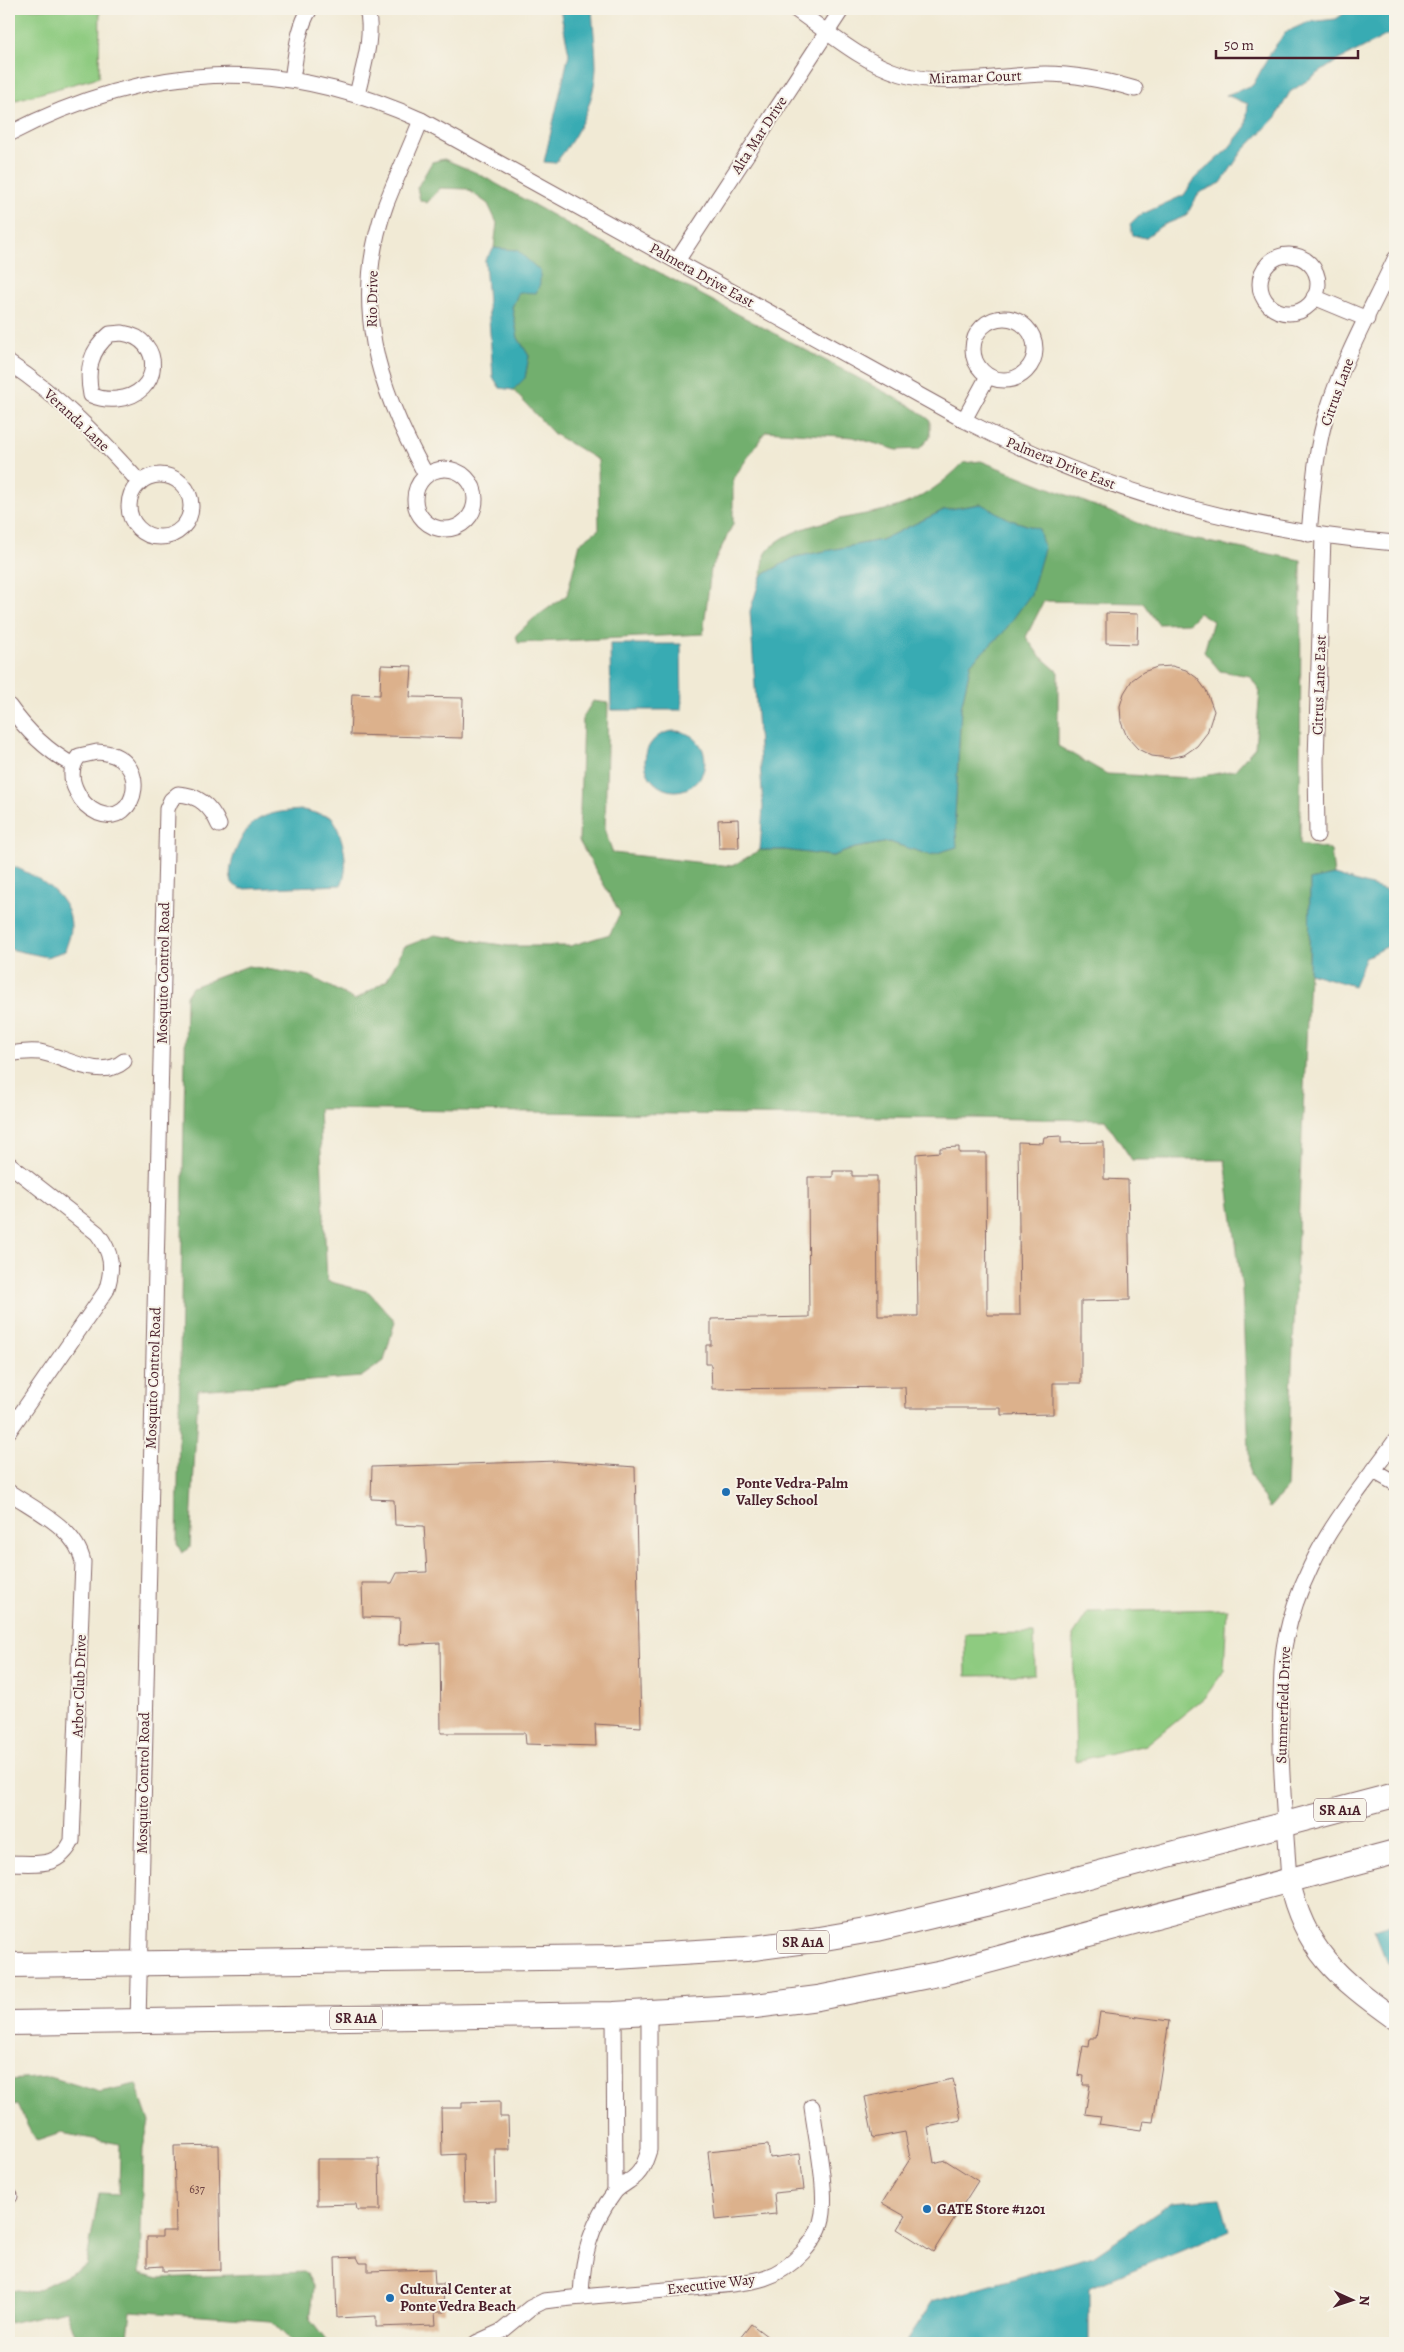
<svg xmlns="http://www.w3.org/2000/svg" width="1404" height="2352" viewBox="0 0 1404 2352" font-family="Alegreya,serif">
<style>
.green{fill:#8ecb80;stroke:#6c7556}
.forest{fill:#72af6e;stroke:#5e674c;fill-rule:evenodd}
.water{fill:#39abb3;stroke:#42656f}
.building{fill:#dcb18c}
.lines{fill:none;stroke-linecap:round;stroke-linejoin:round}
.street-casing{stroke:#846666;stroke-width:17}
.secondary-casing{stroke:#846666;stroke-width:23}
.primary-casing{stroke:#846666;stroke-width:26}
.street{stroke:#fff;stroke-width:15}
.secondary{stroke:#fff;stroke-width:21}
.primary{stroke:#fff;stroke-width:24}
.poi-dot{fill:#1f6fb2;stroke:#f7f3e8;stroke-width:2}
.labels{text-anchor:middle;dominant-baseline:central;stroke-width:4;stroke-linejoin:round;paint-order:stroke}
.number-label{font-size:12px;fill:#6e4443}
.shield{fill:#f7f3e8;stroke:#7e5f64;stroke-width:1}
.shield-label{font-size:14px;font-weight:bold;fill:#4a1f2b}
.street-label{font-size:15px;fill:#4a1f2b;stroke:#f7f3e8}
.poi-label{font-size:15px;font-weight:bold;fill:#4a1f2b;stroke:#f7f3e8;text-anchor:start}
</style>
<rect width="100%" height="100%" fill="#f7f3e8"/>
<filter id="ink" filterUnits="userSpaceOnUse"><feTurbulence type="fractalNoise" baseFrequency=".02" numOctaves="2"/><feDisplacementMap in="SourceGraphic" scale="10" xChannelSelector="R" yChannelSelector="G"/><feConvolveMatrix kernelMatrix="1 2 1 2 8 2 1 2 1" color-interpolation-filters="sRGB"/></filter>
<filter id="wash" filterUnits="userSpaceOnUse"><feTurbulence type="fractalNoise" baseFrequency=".0096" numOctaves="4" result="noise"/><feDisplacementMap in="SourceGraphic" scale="20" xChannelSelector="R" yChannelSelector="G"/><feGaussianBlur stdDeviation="1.12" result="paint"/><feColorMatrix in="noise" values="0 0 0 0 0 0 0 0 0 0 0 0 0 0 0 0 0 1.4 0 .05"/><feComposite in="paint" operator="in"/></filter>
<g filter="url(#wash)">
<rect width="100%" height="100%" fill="#f1ead5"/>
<g class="green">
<polygon points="9,9 100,9 99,77 16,100 9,97"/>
<polygon points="1227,1609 1224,1671 1205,1697 1146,1745 1076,1761 1073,1635 1088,1612"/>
<polygon points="1034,1633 1035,1675 966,1676 965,1634"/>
</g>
<g class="forest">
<polygon points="444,159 477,173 568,224 911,406 930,420 930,437 919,449 897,450 853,437 766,431 733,479 733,524 711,569 703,634 518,643 516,635 533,619 567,595 580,543 599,529 598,460 554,434 513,390 525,378 529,356 518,338 512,307 519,292 517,250 494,248 497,223 488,204 467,189 440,188 427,203 420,200 417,188 432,162"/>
<path d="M981,461L1166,534L1301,560L1300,844L1331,850L1334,875L1310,880L1309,973L1287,1488L1269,1508L1250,1475L1242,1289L1225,1160H1132L1105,1120L319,1109L327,1281L369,1292L395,1321L384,1361L361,1377L198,1390L190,1548L182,1553L177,1544L186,996L192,987L248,966L310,976L355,1000L387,980L404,947L435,935L508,946H570L610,934L620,913L579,841L583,717L593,701L608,703L605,831L613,853L732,866L760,850H784L833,856L855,848L889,842L930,855L956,847L955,816L961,708L971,663L1003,633L1039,529L1011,520L980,504L944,510L881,540L795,557L761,576C763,569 763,559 766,553C789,521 858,518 893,508C921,500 944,483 963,463ZM1044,601L1143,603L1158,624L1189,623L1199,613L1213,621L1204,652L1220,671L1250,676L1260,691L1255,747L1235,770L1193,778L1107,774L1058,746V672L1039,655L1026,637Z"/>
<polygon points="50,2077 100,2092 136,2084 149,2122 143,2148 140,2273 159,2278 306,2272 314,2288 310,2320 328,2343 293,2343 271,2321 131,2311 127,2343 78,2343 66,2310 9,2323 9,2289 32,2292 86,2266 99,2193 119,2194 120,2144 61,2133 37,2141 28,2127 18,2105 9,2104 9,2080"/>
</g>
<g class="water">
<path d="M560,9H592C593,28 596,48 596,67C595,102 577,138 555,163L544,162L569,54Z"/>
<polygon points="1350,9 1395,9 1395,31 1337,61 1290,92 1276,117 1242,152 1221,183 1199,193 1186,216 1161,226 1145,238 1133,235 1130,224 1138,216 1184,195 1196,177 1228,149 1246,126 1248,104 1226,95 1253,85 1272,50 1286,32 1308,22 1336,19"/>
<polygon points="494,248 517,250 540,271 540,284 536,293 519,292 512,307 518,338 529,356 525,378 513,390 500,388 493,377 485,260"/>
<polygon points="981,504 1011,520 1039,529 1044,549 1031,594 1003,633 971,663 961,708 955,816 957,847 930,855 889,842 855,848 833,856 784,850 760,850 763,807 750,611 761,576 795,557 881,540 944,510"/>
<polygon points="610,644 681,644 682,710 611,710"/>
<circle cx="675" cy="761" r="30"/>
<path d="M303,810L332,817C342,834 351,866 341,885L242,889C237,887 232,885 231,879C227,865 241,835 251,825C264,812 286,811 303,810Z"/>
<path d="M9,865C35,874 72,895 71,928C71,935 67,944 65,951L47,957L9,949Z"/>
<polygon points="1334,875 1395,893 1395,942 1366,957 1354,986 1309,973 1310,880"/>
<polygon points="1395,1923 1395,1968 1387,1963 1374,1930"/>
<polygon points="1220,2198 1229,2230 1089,2288 1089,2340 1083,2343 905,2343 932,2302 1093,2256 1173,2202"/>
</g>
<g id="blocks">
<g class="building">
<polygon points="1106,613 1138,614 1137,644 1106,643"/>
<polygon points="381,665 412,666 410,697 463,698 462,738 350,735 352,694 380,695"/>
<polygon points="1172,666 1186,670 1197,678 1206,690 1214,711 1207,733 1197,746 1184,755 1168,758 1152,756 1138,749 1127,737 1121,722 1120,706 1124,693 1132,680 1143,672 1157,667"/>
<polygon points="738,819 739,848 719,848 718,820"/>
<polygon points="1061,1136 1061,1143 1104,1142 1104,1179 1128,1180 1130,1300 1081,1301 1081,1383 1053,1383 1053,1414 1001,1415 1001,1408 906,1408 905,1387 712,1389 711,1364 706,1364 706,1345 711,1345 711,1319 809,1317 808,1177 833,1177 833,1171 852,1171 852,1176 877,1176 878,1316 918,1316 916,1154 940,1152 940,1148 959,1147 959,1153 986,1153 987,1315 1020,1315 1018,1142 1043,1143 1044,1137"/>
<polygon points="558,1461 635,1467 641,1727 595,1724 596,1746 526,1744 525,1733 441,1733 440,1643 399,1645 400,1618 363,1617 362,1583 392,1583 397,1573 427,1572 424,1526 395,1525 394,1500 371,1499 372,1467"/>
<polygon points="1100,2012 1169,2021 1153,2122 1143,2121 1141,2130 1099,2124 1101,2116 1085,2114 1090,2085 1083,2085 1084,2076 1078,2075 1083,2046 1089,2047 1090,2038 1096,2038"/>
<polygon points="953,2079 961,2120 928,2127 934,2163 945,2160 978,2181 933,2252 897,2229 905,2216 882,2203 910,2159 905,2132 873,2138 865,2097"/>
<polygon points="500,2101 500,2117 508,2117 509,2149 495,2149 496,2201 464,2202 463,2154 442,2155 441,2108 462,2108 462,2102"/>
<polygon points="219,2145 221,2270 163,2271 163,2266 147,2267 147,2237 162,2237 162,2231 176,2231 174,2146"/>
<polygon points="768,2145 770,2158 800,2154 804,2190 774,2193 776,2214 715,2220 708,2151"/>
<polygon points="317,2159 379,2159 380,2210 357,2210 356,2204 317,2205"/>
<polygon points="357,2257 360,2263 368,2263 368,2271 434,2269 435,2284 443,2284 444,2312 435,2312 436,2325 376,2327 376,2316 337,2318 335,2258"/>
<polygon points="751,2324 776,2343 736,2343"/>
</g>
</g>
</g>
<g filter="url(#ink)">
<use href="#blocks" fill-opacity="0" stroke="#846666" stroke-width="1"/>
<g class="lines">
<defs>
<g id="street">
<path d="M795,9C828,32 862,62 901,74C947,88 998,75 1045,74C1076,74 1105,80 1135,89"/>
<path d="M292,79C296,56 297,29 310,9"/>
<path d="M357,95C363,67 374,37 367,9"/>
<path d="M421,120C410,148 397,176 386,204C350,303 377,387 426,475"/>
<path d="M9,134C148,62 278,55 421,120L964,420C1099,490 1243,531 1395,543"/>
<circle cx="1289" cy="284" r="29"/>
<polyline points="677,261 842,9"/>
<polyline points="1314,297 1367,319"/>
<circle cx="1004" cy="349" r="31"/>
<path d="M122,333C165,339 162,395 117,399C107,400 100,399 91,395C86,370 90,350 110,334Z"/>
<path d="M9,363C59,396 100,438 140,483"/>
<polyline points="964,420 988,376"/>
<circle cx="445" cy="499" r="30"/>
<circle cx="160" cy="506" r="31"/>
<path d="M1309,534C1313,492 1315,449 1328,409C1344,357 1372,308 1395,259"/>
<path d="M9,706C26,730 47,751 73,765"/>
<path d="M97,752C154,754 138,829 98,813C89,809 81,801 77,792C70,779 70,767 79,756Z"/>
<polyline points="1317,835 1316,760 1323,536"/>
<path d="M9,1054C19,1052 29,1051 40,1052C65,1057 101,1081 124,1061"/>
<path d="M9,1164L97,1233C112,1252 114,1268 106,1291L9,1431"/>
<polyline points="1374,1471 1395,1483"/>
<path d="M9,1492C35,1510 76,1528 83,1562L72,1841C58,1869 36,1863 9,1863"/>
<path d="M1289,1880C1285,1819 1279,1759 1281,1698C1282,1678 1281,1658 1286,1638C1291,1613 1300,1589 1311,1566C1332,1521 1367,1481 1395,1441"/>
<polyline points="614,2014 615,2191"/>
<path d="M138,2022L167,809L171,800L178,794C199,795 211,806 219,825"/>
<polyline points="9,2196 10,2196"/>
<path d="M581,2297C582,2259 590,2224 614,2193C617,2188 624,2185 629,2181C641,2174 645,2163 649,2150V2012"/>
<path d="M476,2343L502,2331L530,2308L544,2301C593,2295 643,2292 692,2288C716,2285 741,2285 764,2278C790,2270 820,2241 823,2213C826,2182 816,2138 812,2107"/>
</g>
<path id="secondary" d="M1289,1880C1304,1950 1339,1979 1395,2019"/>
<g id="primary">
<polyline points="9,1965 616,1957 746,1949 813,1940 877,1929 990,1902 1395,1795"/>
<polyline points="9,2023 614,2014 755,2006 818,1998 943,1973 1395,1852"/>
</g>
</defs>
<use href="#street" class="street-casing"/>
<use href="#secondary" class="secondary-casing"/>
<use href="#primary" class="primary-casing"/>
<use href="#street" class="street"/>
<use href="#secondary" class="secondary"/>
<use href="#primary" class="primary"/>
</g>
</g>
<g class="poi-dot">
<circle cx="726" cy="1492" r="5"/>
<circle cx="927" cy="2209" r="5"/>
<circle cx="390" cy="2298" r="5"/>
</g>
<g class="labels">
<g class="number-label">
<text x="197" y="2189">637</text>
</g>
<g class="shield">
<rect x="1314" y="1798.5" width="52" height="23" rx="4"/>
<rect x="777" y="1930.5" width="52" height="23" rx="4"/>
<rect x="330" y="2006.5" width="52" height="23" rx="4"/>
</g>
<g class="shield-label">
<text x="1340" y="1810">SR A1A</text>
<text x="803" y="1942">SR A1A</text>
<text x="356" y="2018">SR A1A</text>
</g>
<g class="street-label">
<text transform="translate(975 77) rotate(-2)">Miramar Court</text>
<text transform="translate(759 135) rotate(-57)">Alta Mar Drive</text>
<text transform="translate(702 275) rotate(29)">Palmera Drive East</text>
<text transform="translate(372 299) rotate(-89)">Rio Drive</text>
<text transform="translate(1337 392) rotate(-70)">Citrus Lane</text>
<text transform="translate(77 420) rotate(43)">Veranda Lane</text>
<text transform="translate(1061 463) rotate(22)">Palmera Drive East</text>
<text transform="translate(1319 685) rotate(-88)">Citrus Lane East</text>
<text transform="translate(163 973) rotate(-89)">Mosquito Control Road</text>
<text transform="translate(153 1378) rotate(-88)">Mosquito Control Road</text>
<text transform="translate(79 1686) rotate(-88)">Arbor Club Drive</text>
<text transform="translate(1283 1705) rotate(-88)">Summerfield Drive</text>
<text transform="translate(143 1783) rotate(-89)">Mosquito Control Road</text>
<text transform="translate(711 2284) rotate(-7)">Executive Way</text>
</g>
<g class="poi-label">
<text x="736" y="1483">Ponte Vedra-Palm<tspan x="736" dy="17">Valley School</tspan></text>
<text x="937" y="2209">GATE Store #1201</text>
<text x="400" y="2289">Cultural Center at<tspan x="400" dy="17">Ponte Vedra Beach</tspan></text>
</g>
</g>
<rect width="1404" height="2352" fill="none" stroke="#f7f3e8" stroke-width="30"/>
<g transform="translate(1352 2300) rotate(93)" stroke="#f7f3e8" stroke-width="4" paint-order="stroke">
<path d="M0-4L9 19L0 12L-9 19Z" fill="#4a1f2b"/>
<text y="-8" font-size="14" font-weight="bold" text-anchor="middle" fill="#4a1f2b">N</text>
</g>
<path d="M1216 50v8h142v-8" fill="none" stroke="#4a1f2b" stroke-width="2.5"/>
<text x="1224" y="50" font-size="15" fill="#4a1f2b" stroke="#f7f3e8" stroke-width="4" paint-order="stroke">50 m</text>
</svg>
